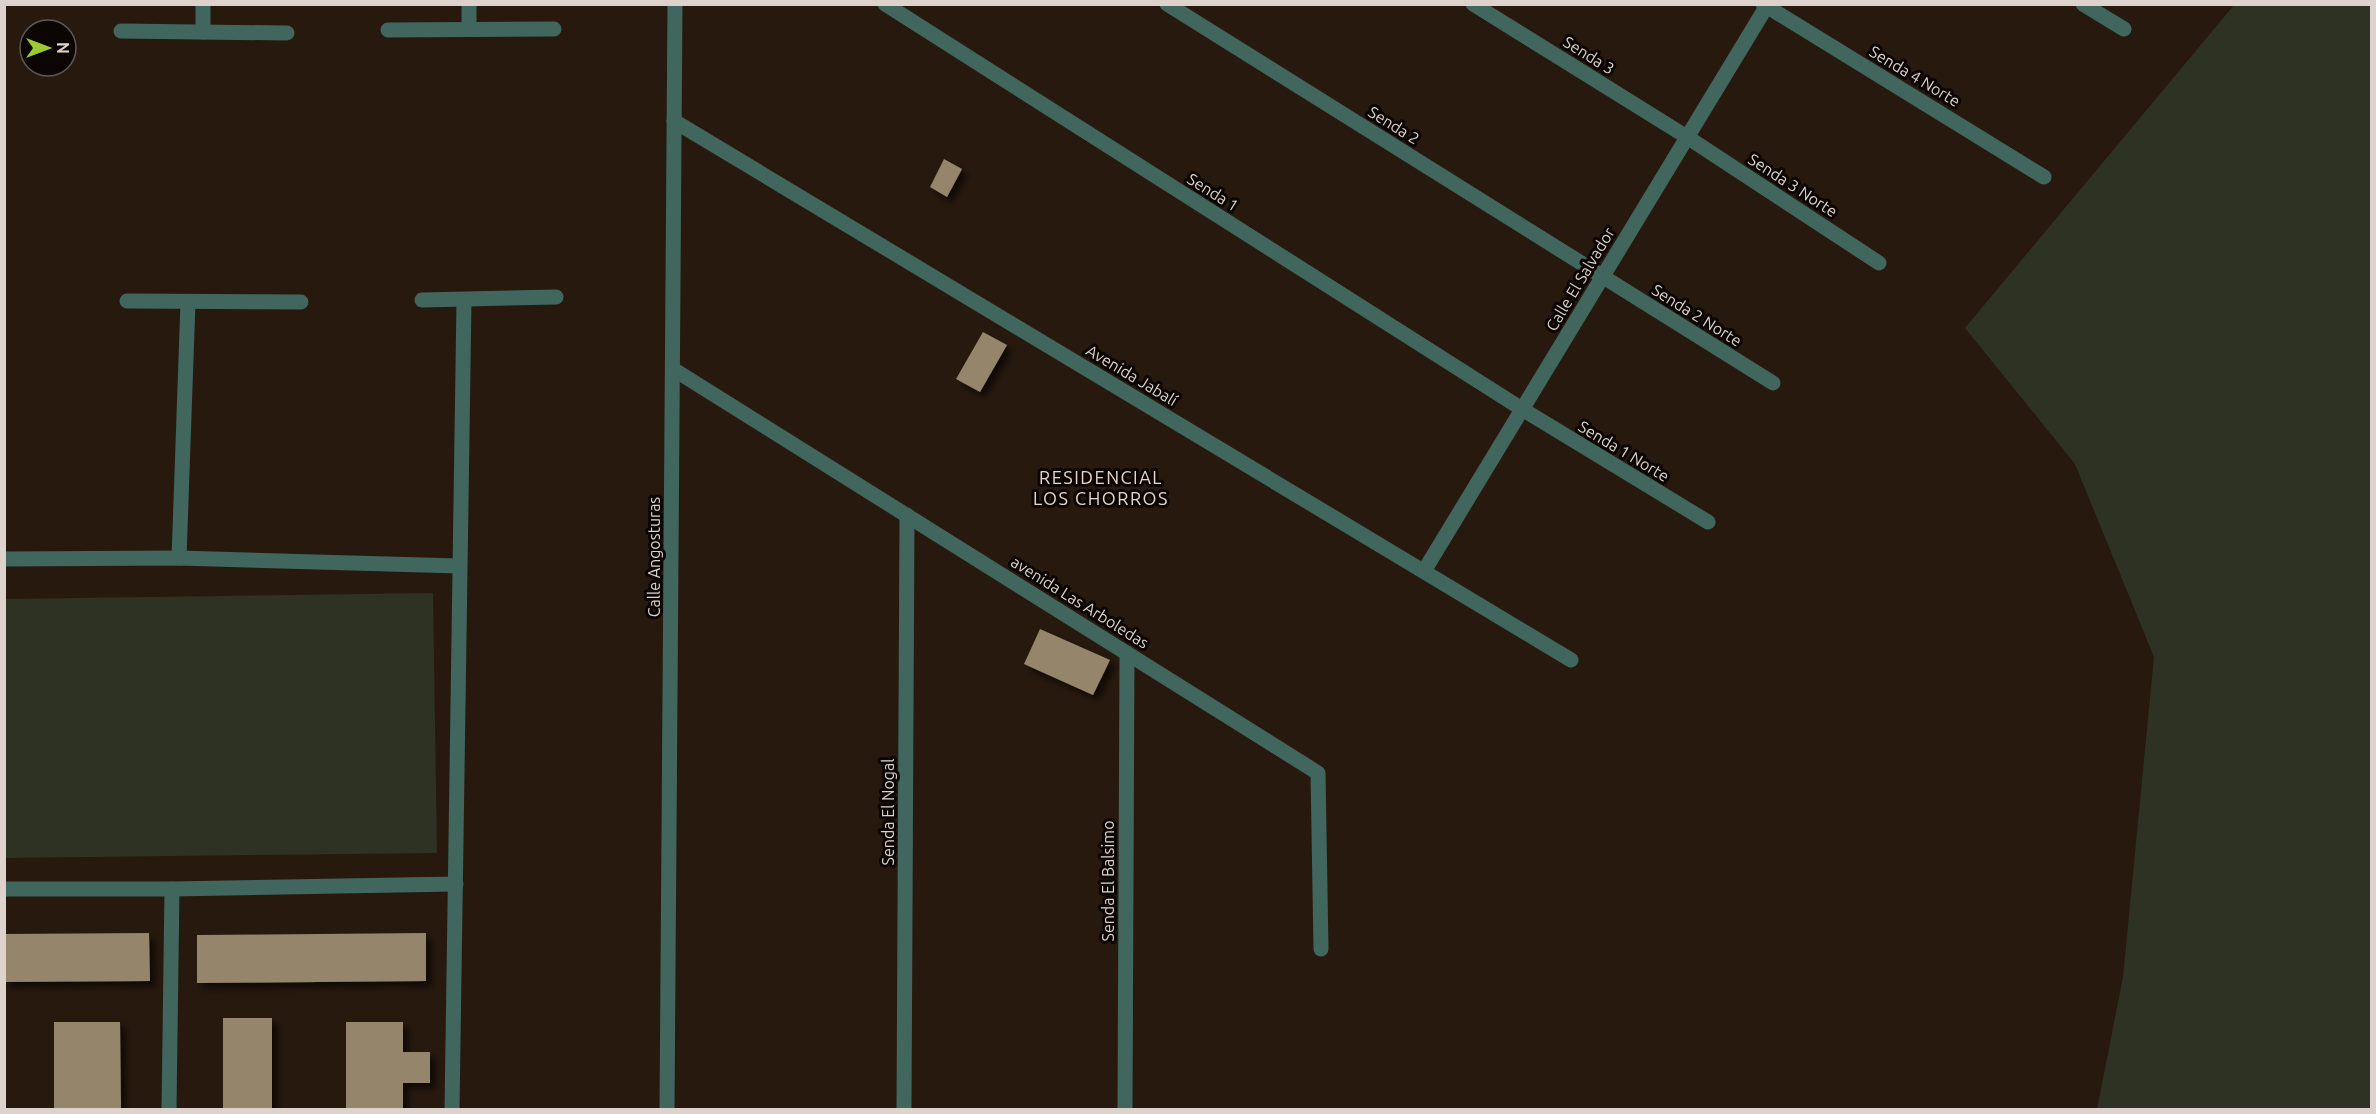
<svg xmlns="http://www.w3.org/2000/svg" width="2376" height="1114" viewBox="0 0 2376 1114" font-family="Ubuntu,sans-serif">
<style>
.green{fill:#2e3223}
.building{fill:#95856a;filter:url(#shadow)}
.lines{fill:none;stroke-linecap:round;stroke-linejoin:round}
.minor{stroke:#40665d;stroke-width:15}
.labels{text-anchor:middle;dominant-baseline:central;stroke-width:6;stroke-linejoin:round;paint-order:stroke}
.street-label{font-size:16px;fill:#ddd3cc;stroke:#0b0603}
.neighbourhood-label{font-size:18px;letter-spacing:1.5px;fill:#e9d5c6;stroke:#0b0603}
</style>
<defs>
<filter id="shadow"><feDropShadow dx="5.5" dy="5.5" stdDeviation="3" flood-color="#0009"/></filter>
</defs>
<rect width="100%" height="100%" fill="#27190e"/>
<g class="green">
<polygon points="2234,5 2371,5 2371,1109 2097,1109 2123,977 2154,657 2075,464 1965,328"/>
<polygon points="433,593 437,853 5,858 5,599"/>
</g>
<g class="building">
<polygon points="944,159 962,169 947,197 930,187"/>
<polygon points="983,332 1007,345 980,392 956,379"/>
<polygon points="1040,629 1110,660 1093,695 1024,664"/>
<polygon points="149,933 150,981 4,982 4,934"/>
<polygon points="426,933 426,981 197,983 197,935"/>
<rect x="223" y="1018" width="49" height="92"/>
<polygon points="54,1022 120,1022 121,1110 54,1110"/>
<polygon points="346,1022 403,1022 403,1052 430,1052 430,1083 403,1083 403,1110 346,1110"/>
</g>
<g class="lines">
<g class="minor">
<polyline points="203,4 203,32"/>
<polyline points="885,4 1522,409 1708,522"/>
<polyline points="1167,4 1773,383"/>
<polyline points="1473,4 1687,137 1879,263"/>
<polyline points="1763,4 2044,177"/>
<polyline points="2083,4 2124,29"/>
<polyline points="469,29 469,4"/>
<polyline points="388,30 554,29"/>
<polyline points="121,31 287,33"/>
<polyline points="674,121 1571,660"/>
<polyline points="422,300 556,297"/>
<polyline points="127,301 301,302"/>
<polyline points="673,369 1318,773 1321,949"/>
<polyline points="179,558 188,302"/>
<polyline points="4,559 179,558 459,566"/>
<polyline points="1424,571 1768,4"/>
<polyline points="4,889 172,889 456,884"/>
<polyline points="169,1110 172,889"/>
<polyline points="452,1110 464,300"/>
<polyline points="667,1110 675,4"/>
<polyline points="904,1110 907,515"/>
<polyline points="1125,1110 1127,653"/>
</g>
</g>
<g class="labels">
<g class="street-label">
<text transform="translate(1589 55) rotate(32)">Senda 3</text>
<text transform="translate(1915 76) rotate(31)">Senda 4 Norte</text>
<text transform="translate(1394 125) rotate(32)">Senda 2</text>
<text transform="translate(1793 185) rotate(33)">Senda 3 Norte</text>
<text transform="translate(1213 192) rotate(32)">Senda 1</text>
<text transform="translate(1580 279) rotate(-59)">Calle El Salvador</text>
<text transform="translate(1697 315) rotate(32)">Senda 2 Norte</text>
<text transform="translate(1132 375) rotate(31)">Avenida Jabalí</text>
<text transform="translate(1624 451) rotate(31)">Senda 1 Norte</text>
<text transform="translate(654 557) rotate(-90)">Calle Angosturas</text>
<text transform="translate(1080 602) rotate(32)">avenida Las Arboledas</text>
<text transform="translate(888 812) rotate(-90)">Senda El Nogal</text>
<text transform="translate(1108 881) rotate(-90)">Senda El Balsimo</text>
</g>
<g class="neighbourhood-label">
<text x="1101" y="477">RESIDENCIAL<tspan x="1101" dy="21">LOS CHORROS</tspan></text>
</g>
</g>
<rect width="2376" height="1114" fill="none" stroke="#ddd3cc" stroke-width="12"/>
<g transform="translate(48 48) rotate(90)"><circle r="28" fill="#0b0603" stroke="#5f5853" stroke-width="1.5"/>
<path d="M0-4.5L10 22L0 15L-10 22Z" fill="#9cca31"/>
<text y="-9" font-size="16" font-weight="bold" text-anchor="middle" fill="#ddd3cc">N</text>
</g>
</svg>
